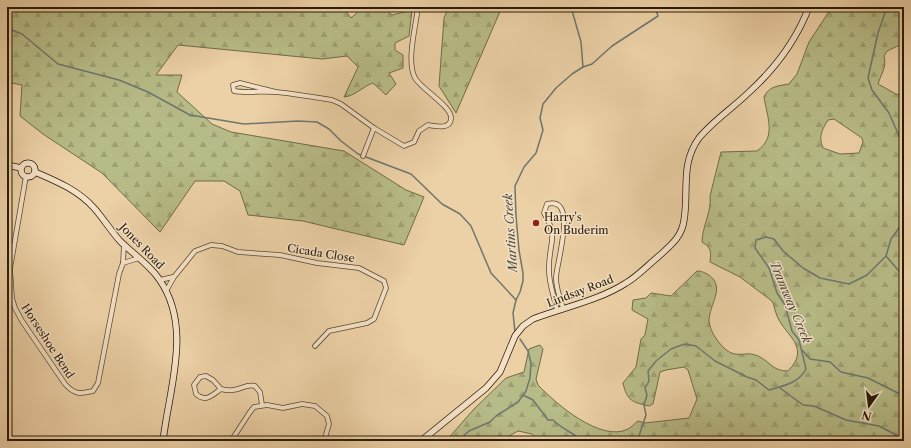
<svg xmlns="http://www.w3.org/2000/svg" width="911" height="448" viewBox="0 0 911 448" font-family="'Libre Caslon Text',serif">
<style>
.forest{fill:url(#forest-firs);stroke:#706b48;fill-rule:evenodd}
.lines{fill:none;stroke-linecap:round;stroke-linejoin:round}
.stream{stroke:#6e776e;stroke-width:1.5}
.street-casing{stroke:#5a4830;stroke-width:5.5}
.secondary-casing{stroke:#2a1b09;stroke-width:7}
.street{stroke:#f3e0c5;stroke-width:4}
.secondary{stroke:#f3e0c5;stroke-width:5.5}
.poi-dot{fill:#8f2418;stroke:#f3e0c5;stroke-width:1.5}
.labels{text-anchor:middle;dominant-baseline:central;stroke-width:3;stroke-linejoin:round;paint-order:stroke}
.poi-label{font-size:11px;fill:#2a1b09;stroke:#f3e0c5;text-anchor:start}
.street-label{font-size:11px;fill:#2a1b09;stroke:#f3e0c5}
.water-label{font-size:12px;font-style:italic;fill:#4c493b;stroke:#f3e0c5}
</style>
<defs>
<pattern id="forest-firs" width="22" height="20" patternUnits="userSpaceOnUse"><rect width="22" height="20" fill="#b7bb87"/><path d="M5 1l3.5 6h-7zM16 11l3.5 6h-7z" fill="#9ea073"/></pattern>
</defs>
<rect width="100%" height="100%" fill="#ecd0a6"/>
<filter id="stains"><feTurbulence type="fractalNoise" baseFrequency=".005" numOctaves="4"/><feColorMatrix values="0 0 0 0 .2 0 0 0 0 .09 0 0 0 0 .02 0 0 0 .5 -.17"/></filter>
<radialGradient id="worn" r=".72"><stop offset=".6" stop-color="#630" stop-opacity="0"/><stop offset="1" stop-color="#630" stop-opacity=".3"/></radialGradient>
<g class="forest">
<path d="M7,7H343L351,18L363,7H383L392,15L412,10L409,36L395,43V50L403,55V68L389,73L396,84L386,95L373,83C362,87 355,96 344,97L358,67L347,56L322,59L178,45L156,75H182L177,92L212,124L231,132L344,151L406,190L424,197L404,245L303,221L248,215L240,191L224,181H195L160,232L102,173L43,134L20,116L22,85L7,82Z"/>
<polygon points="449,7 502,7 456,113 439,86 444,18"/>
<path d="M832,7H904V43L887,51L884,56C887,67 881,74 878,84L896,94L904,95V441H538L532,434L518,431L500,441H446L474,409L506,378L524,372L529,349L540,345L543,349L536,379L538,385C555,403 601,443 628,429C632,427 635,423 638,421L645,423L689,418L697,399L688,370L684,367L666,370L660,372L653,404L649,406C632,402 627,401 623,383L636,367L641,339L645,335L648,319L632,310L633,300L646,298L651,293L671,296L697,271C702,271 705,273 709,275C726,288 709,304 709,321C710,331 717,341 724,348C737,360 745,350 758,356C771,362 772,371 788,371C813,346 782,334 776,313C774,309 775,306 772,301L740,277L710,262C711,252 712,248 702,242C702,227 712,211 710,196L721,152L757,151C777,137 767,117 764,97C769,86 778,86 789,84L797,74L809,42ZM834,119L862,138L863,142L859,153L840,154L823,148C818,136 822,130 828,120Z"/>
</g>
<g class="lines">
<g class="stream">
<polyline points="571,7 581,42 583,67"/>
<polyline points="887,7 878,33 868,78 872,90 889,113 904,147"/>
<polyline points="7,28 22,34 58,64 119,80 148,92 190,115 244,124 298,121 317,122 329,129 341,141 358,154 411,174 442,204 460,214 471,226 491,273 516,300"/>
<polyline points="886,256 904,277"/>
<polyline points="515,332 513,313 516,300 520,292 523,281 523,273 519,250 516,216 515,186 524,167 536,153 543,130 540,118 543,104 556,88 572,74 583,67 592,64 612,46 658,16 655,7"/>
<polyline points="802,350 810,359 830,362 841,372 868,378 904,396"/>
<polyline points="780,388 803,405 814,406 846,420 879,426 904,439"/>
<path d="M523,395L533,400L548,420H553C562,429 573,433 583,441"/>
<polyline points="458,441 469,431 490,422 496,416 518,402 526,391 530,378 531,363 528,351 520,339"/>
<path d="M636,441L638,439L646,415L644,405L647,395L645,388L649,381L648,371L656,361L671,349L679,346L685,344L696,346L715,361L747,377L756,380L769,390C783,386 799,383 806,369L799,340L792,331L785,305L777,293L769,268L755,248L756,240L766,237L774,239L783,251L803,268L820,278L849,284L867,275L886,256L891,239L904,221"/>
</g>
<defs>
<g id="street">
<path d="M276,92L240,83L233,85L234,91C243,93 265,91 276,92C295,94 314,97 332,100L341,104L374,128L404,146L414,142L419,131L428,125C435,126 450,130 451,119C453,107 421,89 415,78C406,61 416,26 418,7"/>
<polyline points="363,156 374,128"/>
<path d="M26,176L10,269L12,298L15,308L22,321L65,384C75,395 80,394 93,391L98,383L119,274L123,263L124,244"/>
<polyline points="123,263 139,258"/>
<polyline points="160,280 173,277"/>
<polyline points="166,291 174,277 195,251 211,245 222,246 238,252 280,255 317,263 359,268 384,281 386,288 374,319 367,323 329,331 315,346"/>
<path d="M557,310C554,296 548,282 549,267C549,242 559,238 544,213L547,204C579,195 556,264 556,278C556,288 560,298 563,308"/>
<path d="M206,376L213,380L221,389C212,395 206,403 196,394L194,385L200,377Z"/>
<path d="M221,389C238,394 244,383 255,386L260,392L262,405"/>
<polyline points="231,441 250,412 254,407 267,405 283,408 302,404 315,406 327,416 329,424 324,441"/>
</g>
<g id="secondary">
<circle cx="28" cy="170" r="7"/>
<polyline points="7,165 21,168"/>
<path d="M35,172C56,181 78,190 94,208C103,218 111,231 120,241C133,254 149,264 159,279C193,327 169,388 163,441"/>
<path d="M421,441L486,388L500,372L515,336L523,326L533,319C562,308 600,300 626,283C638,276 648,265 659,256C670,246 682,237 684,220C689,191 680,164 699,138C712,122 730,110 746,95C773,71 796,41 809,7"/>
</g>
</defs>
<use href="#street" class="street-casing"/>
<use href="#secondary" class="secondary-casing"/>
<use href="#street" class="street"/>
<use href="#secondary" class="secondary"/>
</g>
<circle class="poi-dot" cx="536" cy="223" r="4"/>
<g class="labels">
<g class="poi-label">
<text x="544" y="217">Harry's<tspan x="544" dy="13">On Buderim</tspan></text>
</g>
<g class="street-label">
<text transform="translate(142 246) rotate(46)">Jones Road</text>
<text transform="translate(321 253) rotate(9)">Cicada Close</text>
<text transform="translate(580 291) rotate(-21)">Lindsay Road</text>
<text transform="translate(48 341) rotate(57)">Horseshoe Bend</text>
</g>
<g class="water-label">
<text transform="translate(510 233) rotate(-94)">Martins Creek</text>
<text transform="translate(791 302) rotate(67)">Tramway Creek</text>
</g>
</g>
<rect width="911" height="448" fill="none" stroke="#ecd0a6" stroke-width="24"/>
<rect x="8" y="8" width="895" height="432" fill="none" stroke="#2a1b09" stroke-width="2"/>
<rect x="12" y="12" width="887" height="424" fill="none" stroke="#2a1b09"/>
<g transform="translate(869 406) rotate(194)" stroke="#f3e0c5" stroke-width="3" paint-order="stroke">
<path d="M0-3L7 15L0 10L-7 15Z" fill="#2a1b09"/>
<text y="-6" font-size="11" font-weight="bold" text-anchor="middle" fill="#2a1b09">N</text>
</g>
<rect width="100%" height="100%" filter="url(#stains)"/>
<rect width="100%" height="100%" fill="url(#worn)"/>
</svg>
